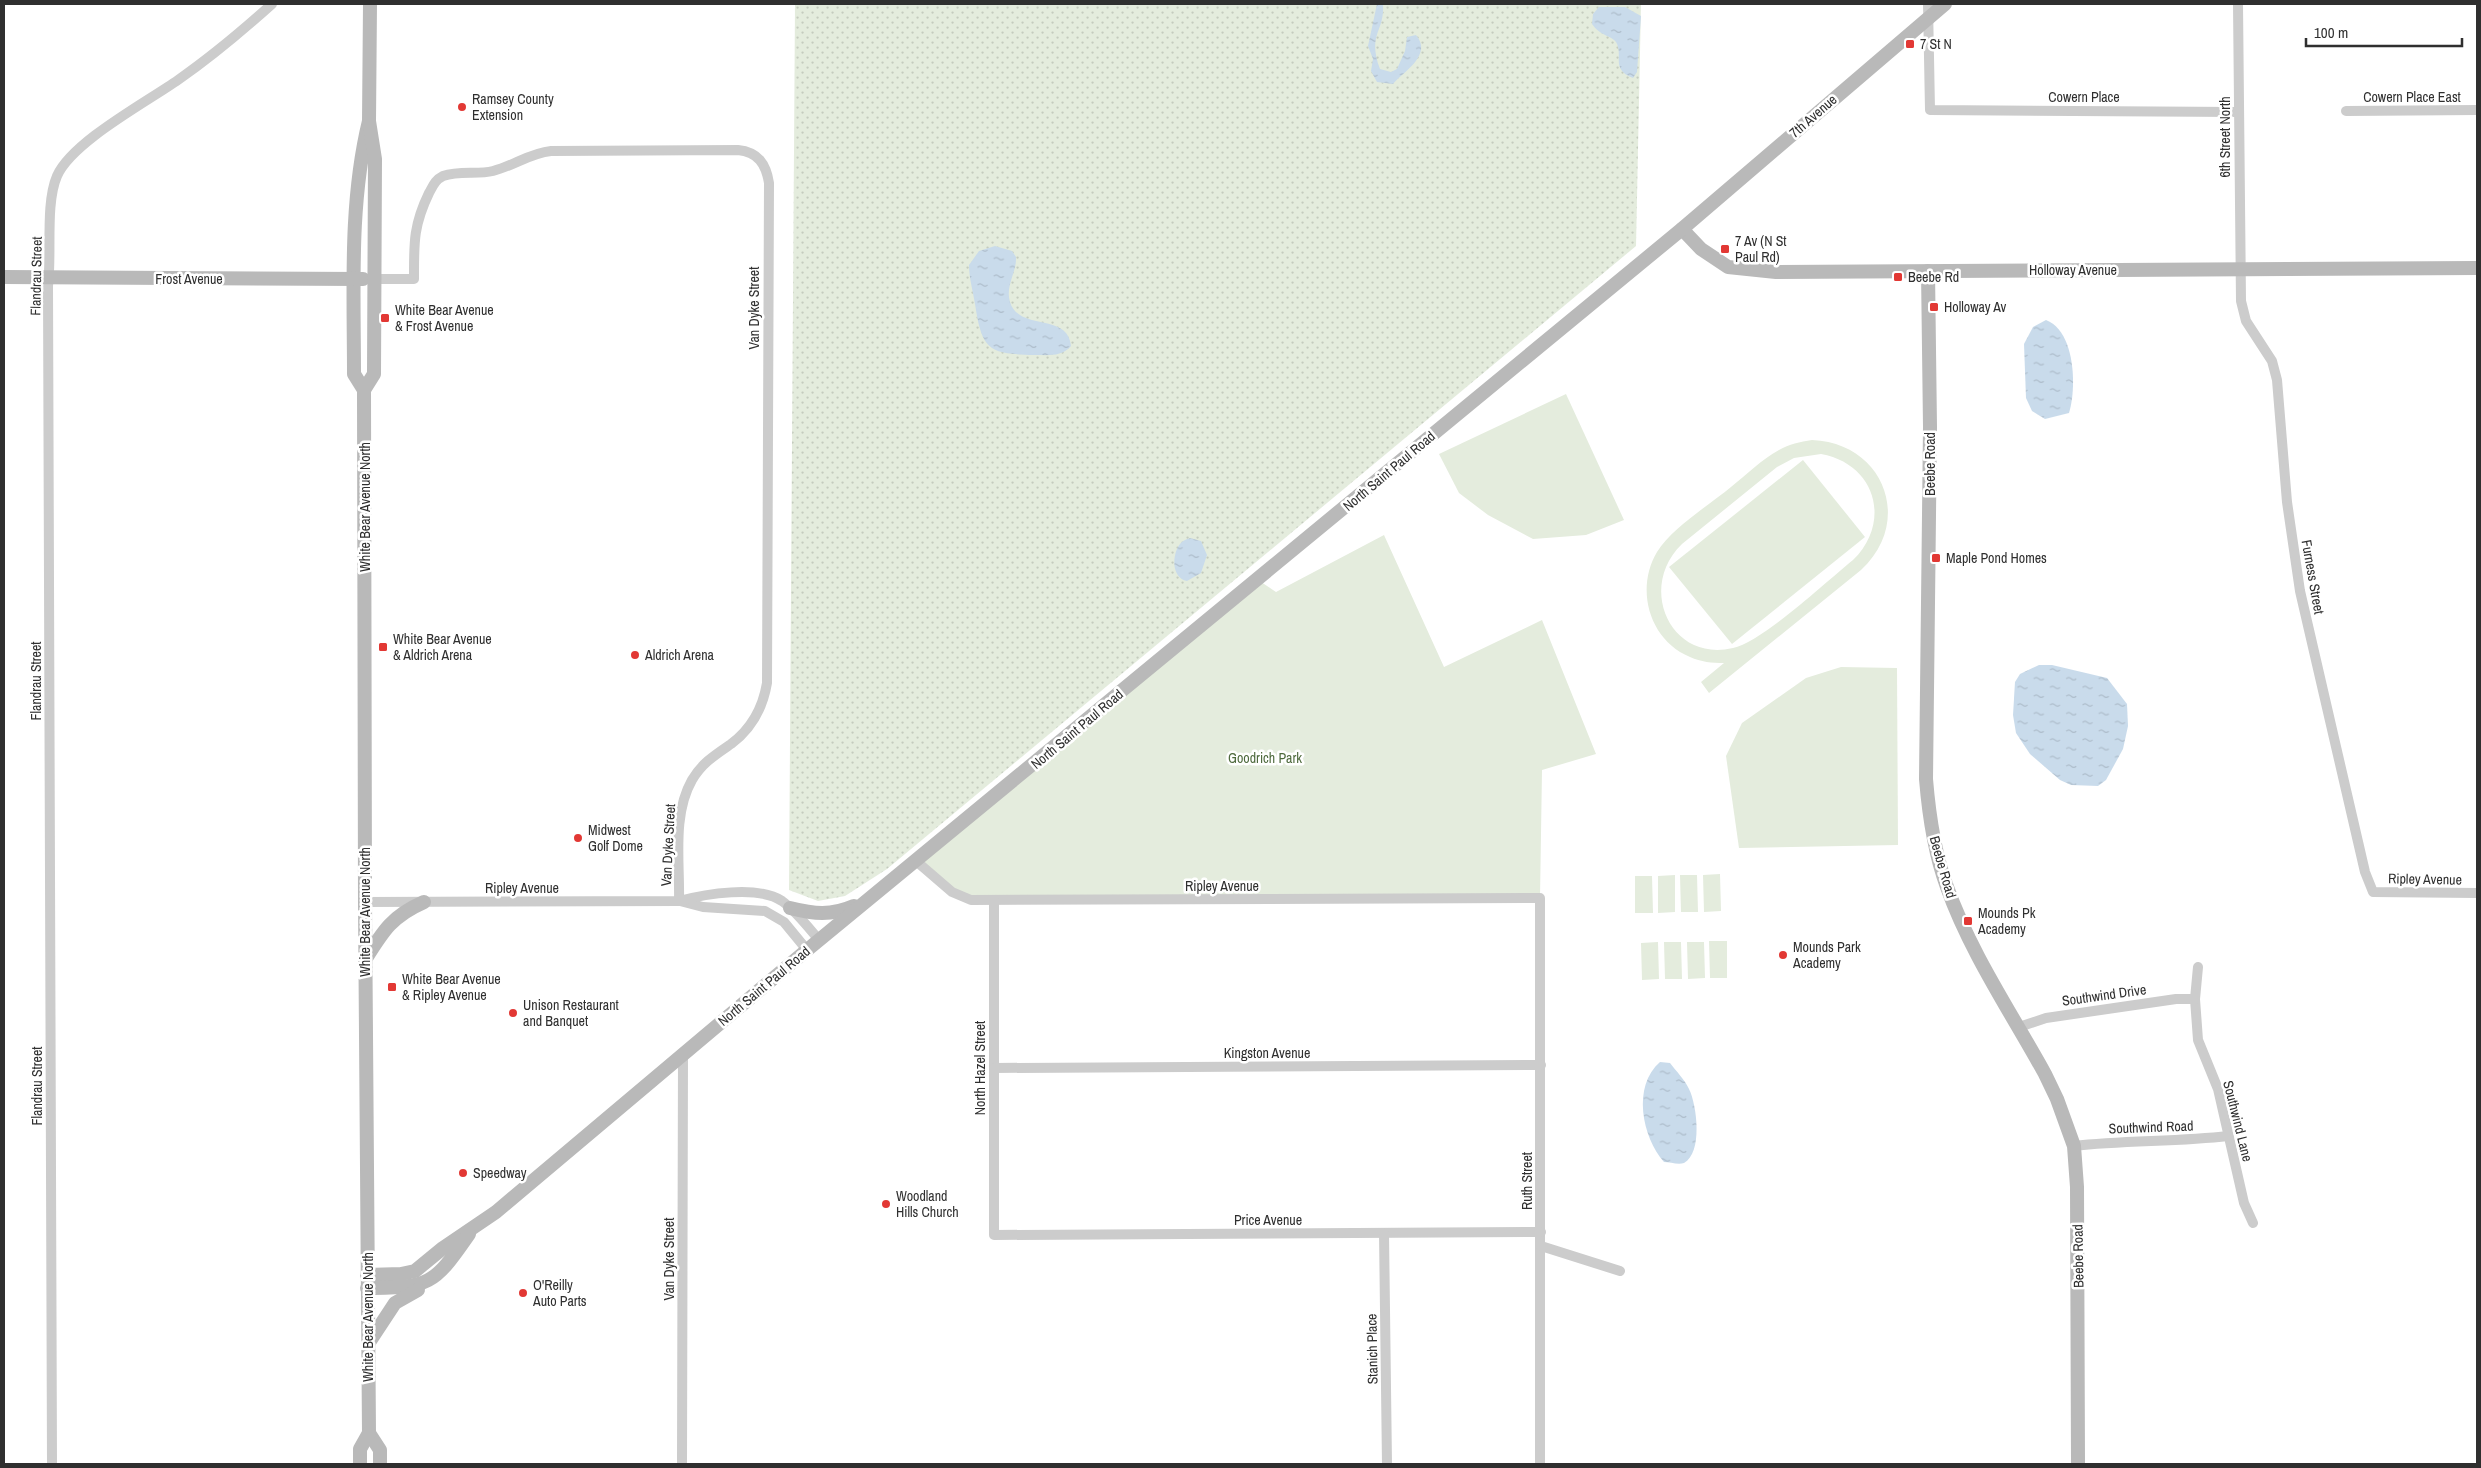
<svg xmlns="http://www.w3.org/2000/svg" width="2481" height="1468" viewBox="0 0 2481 1468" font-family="'Archivo Narrow',sans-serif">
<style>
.grass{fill:url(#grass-dots)}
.park{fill:#e4ecdd;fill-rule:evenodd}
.water{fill:url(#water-ripples)}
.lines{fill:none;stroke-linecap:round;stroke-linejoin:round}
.street{stroke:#ccc;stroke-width:10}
.secondary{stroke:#b9b9b9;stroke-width:14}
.poi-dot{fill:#e23834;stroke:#fff;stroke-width:2}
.labels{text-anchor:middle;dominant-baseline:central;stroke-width:5;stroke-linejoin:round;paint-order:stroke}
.poi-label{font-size:14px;fill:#2f2f2f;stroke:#fff;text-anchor:start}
.street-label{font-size:14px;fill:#2f2f2f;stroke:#fff}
.park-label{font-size:14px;fill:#4e6a3d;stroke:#fff}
</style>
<defs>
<pattern id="grass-dots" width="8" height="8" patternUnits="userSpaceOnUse" patternTransform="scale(1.25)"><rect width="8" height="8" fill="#e4ecdd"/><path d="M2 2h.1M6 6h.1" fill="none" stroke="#c4cbbe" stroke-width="1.8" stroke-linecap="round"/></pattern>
<pattern id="water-ripples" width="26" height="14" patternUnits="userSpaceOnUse" patternTransform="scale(1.25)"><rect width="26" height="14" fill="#c9dbeb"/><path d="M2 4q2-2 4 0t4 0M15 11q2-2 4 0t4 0" fill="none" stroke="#adbcca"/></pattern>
</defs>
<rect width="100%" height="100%" fill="#fff"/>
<polygon class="grass" points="795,4 1641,4 1636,246 887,869 845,896 818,901 789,890"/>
<g class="park">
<polygon points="1566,394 1624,520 1586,535 1533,539 1488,515 1459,493 1439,454"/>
<path d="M1812,440C1884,443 1914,521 1861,570L1709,693L1701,682L1724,663C1712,663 1701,662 1690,657C1649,640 1635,589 1657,552C1672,528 1709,505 1731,487C1746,475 1762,459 1779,450C1789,444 1800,442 1812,440ZM1821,454C1876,464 1892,522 1853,560C1827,581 1762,642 1733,648C1670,663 1637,587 1682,544L1777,467L1794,458Z"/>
<polygon points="1803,460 1865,537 1732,644 1669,567"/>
<polygon points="1384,535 1444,667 1542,620 1596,754 1542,770 1540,898 994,901 952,892 916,861 1258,580 1276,592"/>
<polygon points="1841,667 1897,668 1898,845 1739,848 1726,756 1742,723 1806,678"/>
<polygon points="1720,874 1721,911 1704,912 1703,875"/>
<polygon points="1675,875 1675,912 1658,913 1658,876"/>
<polygon points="1680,875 1697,875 1698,912 1681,912"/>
<polygon points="1635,876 1652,876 1653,913 1635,913"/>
<polygon points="1709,941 1727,941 1727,978 1710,978"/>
<polygon points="1658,942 1659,979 1642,980 1641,943"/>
<polygon points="1664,942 1681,942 1682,979 1665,979"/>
<polygon points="1687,942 1704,942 1705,978 1688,979"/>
</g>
<g class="water">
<path d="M1377,4H1383C1385,32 1367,33 1380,69L1391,72L1397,69L1405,51L1407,37L1416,35C1433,55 1404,71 1393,84L1377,82L1371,71L1373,59L1368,46Z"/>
<path d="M1599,7H1625L1641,16L1637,72L1633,78C1610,69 1624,56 1616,42C1612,36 1600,36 1592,24L1593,14Z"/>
<path d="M995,246L1012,251L1016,257C1017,272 1005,286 1010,302C1019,332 1068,312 1071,346C1062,357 1048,355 1035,355C988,354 982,350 975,304C973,291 969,278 969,265L979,251Z"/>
<path d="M2046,320C2075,331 2077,387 2069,413L2045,419L2032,411L2026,398L2024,344L2033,327Z"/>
<path d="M1190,538L1201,541L1207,555L1201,573L1187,581C1171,578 1172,554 1180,544C1182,541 1187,539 1190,538Z"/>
<polygon points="2039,665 2052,665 2107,678 2127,704 2128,726 2123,749 2106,780 2098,786 2071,785 2060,780 2030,754 2016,733 2013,715 2015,682 2020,674"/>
<path d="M1660,1062L1670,1063C1676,1071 1685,1080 1689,1089C1697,1105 1703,1153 1684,1163C1678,1165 1670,1162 1664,1162C1642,1137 1632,1086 1660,1062Z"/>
</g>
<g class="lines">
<g class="street">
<polyline points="1928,4 1930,110 2238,112"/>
<polyline points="2238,4 2241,301 2246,321 2272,361 2277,380 2287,502 2300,591 2365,872 2373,892 2477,893"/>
<polyline points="2346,111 2477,110"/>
<path d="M374,279H414C414,244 413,226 429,193C433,186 435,180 443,176C460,170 477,175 493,171C513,166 530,153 551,151L738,150C758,152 766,164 769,183L767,683C763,707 751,729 731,744C715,755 702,763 692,780C672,815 680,862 679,901"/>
<polyline points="916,861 952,892 971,900 1540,898 1540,1464"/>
<polyline points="680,901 703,907 765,911 784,922 807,950"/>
<polyline points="994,901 994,1235 1541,1232"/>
<path d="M365,902L679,901C705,894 758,885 782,901C796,911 808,927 819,940"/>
<polyline points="2198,967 2195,999 2198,1040 2218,1089 2244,1203 2253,1223"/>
<polyline points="2019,1027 2046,1018 2176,999 2195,999"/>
<polyline points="994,1068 1541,1065"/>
<path d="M2074,1146C2125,1140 2177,1142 2228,1136"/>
<polyline points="1384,1233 1387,1464"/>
<polyline points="1541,1246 1620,1271"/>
<path d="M52,1464L48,286C52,254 45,204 57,176C72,142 145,103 178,80C211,57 242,31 272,4"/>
<polyline points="682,1464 683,1054"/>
</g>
<g class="secondary">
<path d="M369,121C349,203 354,290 354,374L364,390L365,902L369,1433L380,1450V1464"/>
<polyline points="1682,229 1701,249 1728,267 1776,272 2477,268"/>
<path d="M1928,271L1930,427L1926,779C1929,816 1934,852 1947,887C1970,952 2012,1014 2045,1074L2057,1099L2074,1146L2077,1187L2078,1464"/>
<polyline points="4,277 363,279"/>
<polyline points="364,390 374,374 375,159 369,121 370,4"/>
<path d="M790,908C814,914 831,916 854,906"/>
<path d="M365,960C383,931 392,916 424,902"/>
<polyline points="367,1275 401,1274 415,1271 443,1248 496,1212 807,950 1682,229 1945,4"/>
<path d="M367,1288C430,1287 433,1286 469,1234"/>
<polyline points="368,1344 395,1303 418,1290"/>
<polyline points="360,1464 360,1449 369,1433"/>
</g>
</g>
<g class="poi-dot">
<rect x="1905" y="39" width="10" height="10" rx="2.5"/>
<circle cx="462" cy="107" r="5"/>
<rect x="1720" y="244" width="10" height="10" rx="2.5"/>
<rect x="1893" y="272" width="10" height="10" rx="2.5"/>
<rect x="1929" y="302" width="10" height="10" rx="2.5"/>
<rect x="380" y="313" width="10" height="10" rx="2.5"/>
<rect x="1931" y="553" width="10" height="10" rx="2.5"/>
<rect x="378" y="642" width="10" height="10" rx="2.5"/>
<circle cx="635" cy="655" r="5"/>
<circle cx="578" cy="838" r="5"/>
<rect x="1963" y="916" width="10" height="10" rx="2.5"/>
<circle cx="1783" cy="955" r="5"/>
<rect x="387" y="982" width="10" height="10" rx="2.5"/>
<circle cx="513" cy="1013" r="5"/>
<circle cx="463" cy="1173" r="5"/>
<circle cx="886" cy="1204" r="5"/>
<circle cx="523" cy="1293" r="5"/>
</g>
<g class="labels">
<g class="poi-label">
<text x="1920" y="44">7 St N</text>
<text x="472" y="99">Ramsey County<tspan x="472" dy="16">Extension</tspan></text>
<text x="1735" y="241">7 Av (N St<tspan x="1735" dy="16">Paul Rd)</tspan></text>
<text x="1908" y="277">Beebe Rd</text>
<text x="1944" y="307">Holloway Av</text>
<text x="395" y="310">White Bear Avenue<tspan x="395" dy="16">&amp; Frost Avenue</tspan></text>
<text x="1946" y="558">Maple Pond Homes</text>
<text x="393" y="639">White Bear Avenue<tspan x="393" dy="16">&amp; Aldrich Arena</tspan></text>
<text x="645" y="655">Aldrich Arena</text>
<text x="588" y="830">Midwest<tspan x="588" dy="16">Golf Dome</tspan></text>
<text x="1978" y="913">Mounds Pk<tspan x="1978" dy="16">Academy</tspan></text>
<text x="1793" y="947">Mounds Park<tspan x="1793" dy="16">Academy</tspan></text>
<text x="402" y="979">White Bear Avenue<tspan x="402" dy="16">&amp; Ripley Avenue</tspan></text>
<text x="523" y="1005">Unison Restaurant<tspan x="523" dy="16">and Banquet</tspan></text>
<text x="473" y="1173">Speedway</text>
<text x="896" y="1196">Woodland<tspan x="896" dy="16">Hills Church</tspan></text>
<text x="533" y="1285">O'Reilly<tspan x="533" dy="16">Auto Parts</tspan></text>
</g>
<g class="street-label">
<text x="2084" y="97">Cowern Place</text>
<text x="2412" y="97">Cowern Place East</text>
<text transform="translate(1813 116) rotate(-41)">7th Avenue</text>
<text transform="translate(2225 137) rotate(-90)">6th Street North</text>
<text x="2073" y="270">Holloway Avenue</text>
<text transform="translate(36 276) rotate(-89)">Flandrau Street</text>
<text x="189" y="279">Frost Avenue</text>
<text transform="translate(754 308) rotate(-90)">Van Dyke Street</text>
<text transform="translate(1930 464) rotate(-90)">Beebe Road</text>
<text transform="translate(1389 471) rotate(-40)">North Saint Paul Road</text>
<text transform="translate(365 507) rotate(-90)">White Bear Avenue North</text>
<text transform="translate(2313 577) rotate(80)">Furness Street</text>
<text transform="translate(36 681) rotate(-90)">Flandrau Street</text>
<text transform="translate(1077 729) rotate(-40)">North Saint Paul Road</text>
<text transform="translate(668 845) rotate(-87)">Van Dyke Street</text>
<text transform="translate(1943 867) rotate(74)">Beebe Road</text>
<text transform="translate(2425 879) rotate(1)">Ripley Avenue</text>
<text x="1222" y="886">Ripley Avenue</text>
<text x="522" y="888">Ripley Avenue</text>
<text transform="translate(365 912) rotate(-90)">White Bear Avenue North</text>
<text transform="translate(764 986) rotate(-40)">North Saint Paul Road</text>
<text transform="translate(2104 995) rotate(-8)">Southwind Drive</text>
<text x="1267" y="1053">Kingston Avenue</text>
<text transform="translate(980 1068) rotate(-90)">North Hazel Street</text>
<text transform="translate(37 1086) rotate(-90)">Flandrau Street</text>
<text transform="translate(2238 1121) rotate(76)">Southwind Lane</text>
<text transform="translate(2151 1127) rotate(-2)">Southwind Road</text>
<text transform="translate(1527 1181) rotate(-90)">Ruth Street</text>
<text x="1268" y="1220">Price Avenue</text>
<text transform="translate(2078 1256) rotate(-91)">Beebe Road</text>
<text transform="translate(669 1259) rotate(-90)">Van Dyke Street</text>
<text transform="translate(368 1317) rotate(-90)">White Bear Avenue North</text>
<text transform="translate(1372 1349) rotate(-91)">Stanich Place</text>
</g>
<g class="park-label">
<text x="1265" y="758">Goodrich Park</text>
</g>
</g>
<rect width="2481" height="1468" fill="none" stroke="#2f2f2f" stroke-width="10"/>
<path d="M2306 38v8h156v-8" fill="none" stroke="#2f2f2f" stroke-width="2.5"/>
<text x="2314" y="38" font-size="15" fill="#2f2f2f" stroke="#ffffff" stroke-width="4" paint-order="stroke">100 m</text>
</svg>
